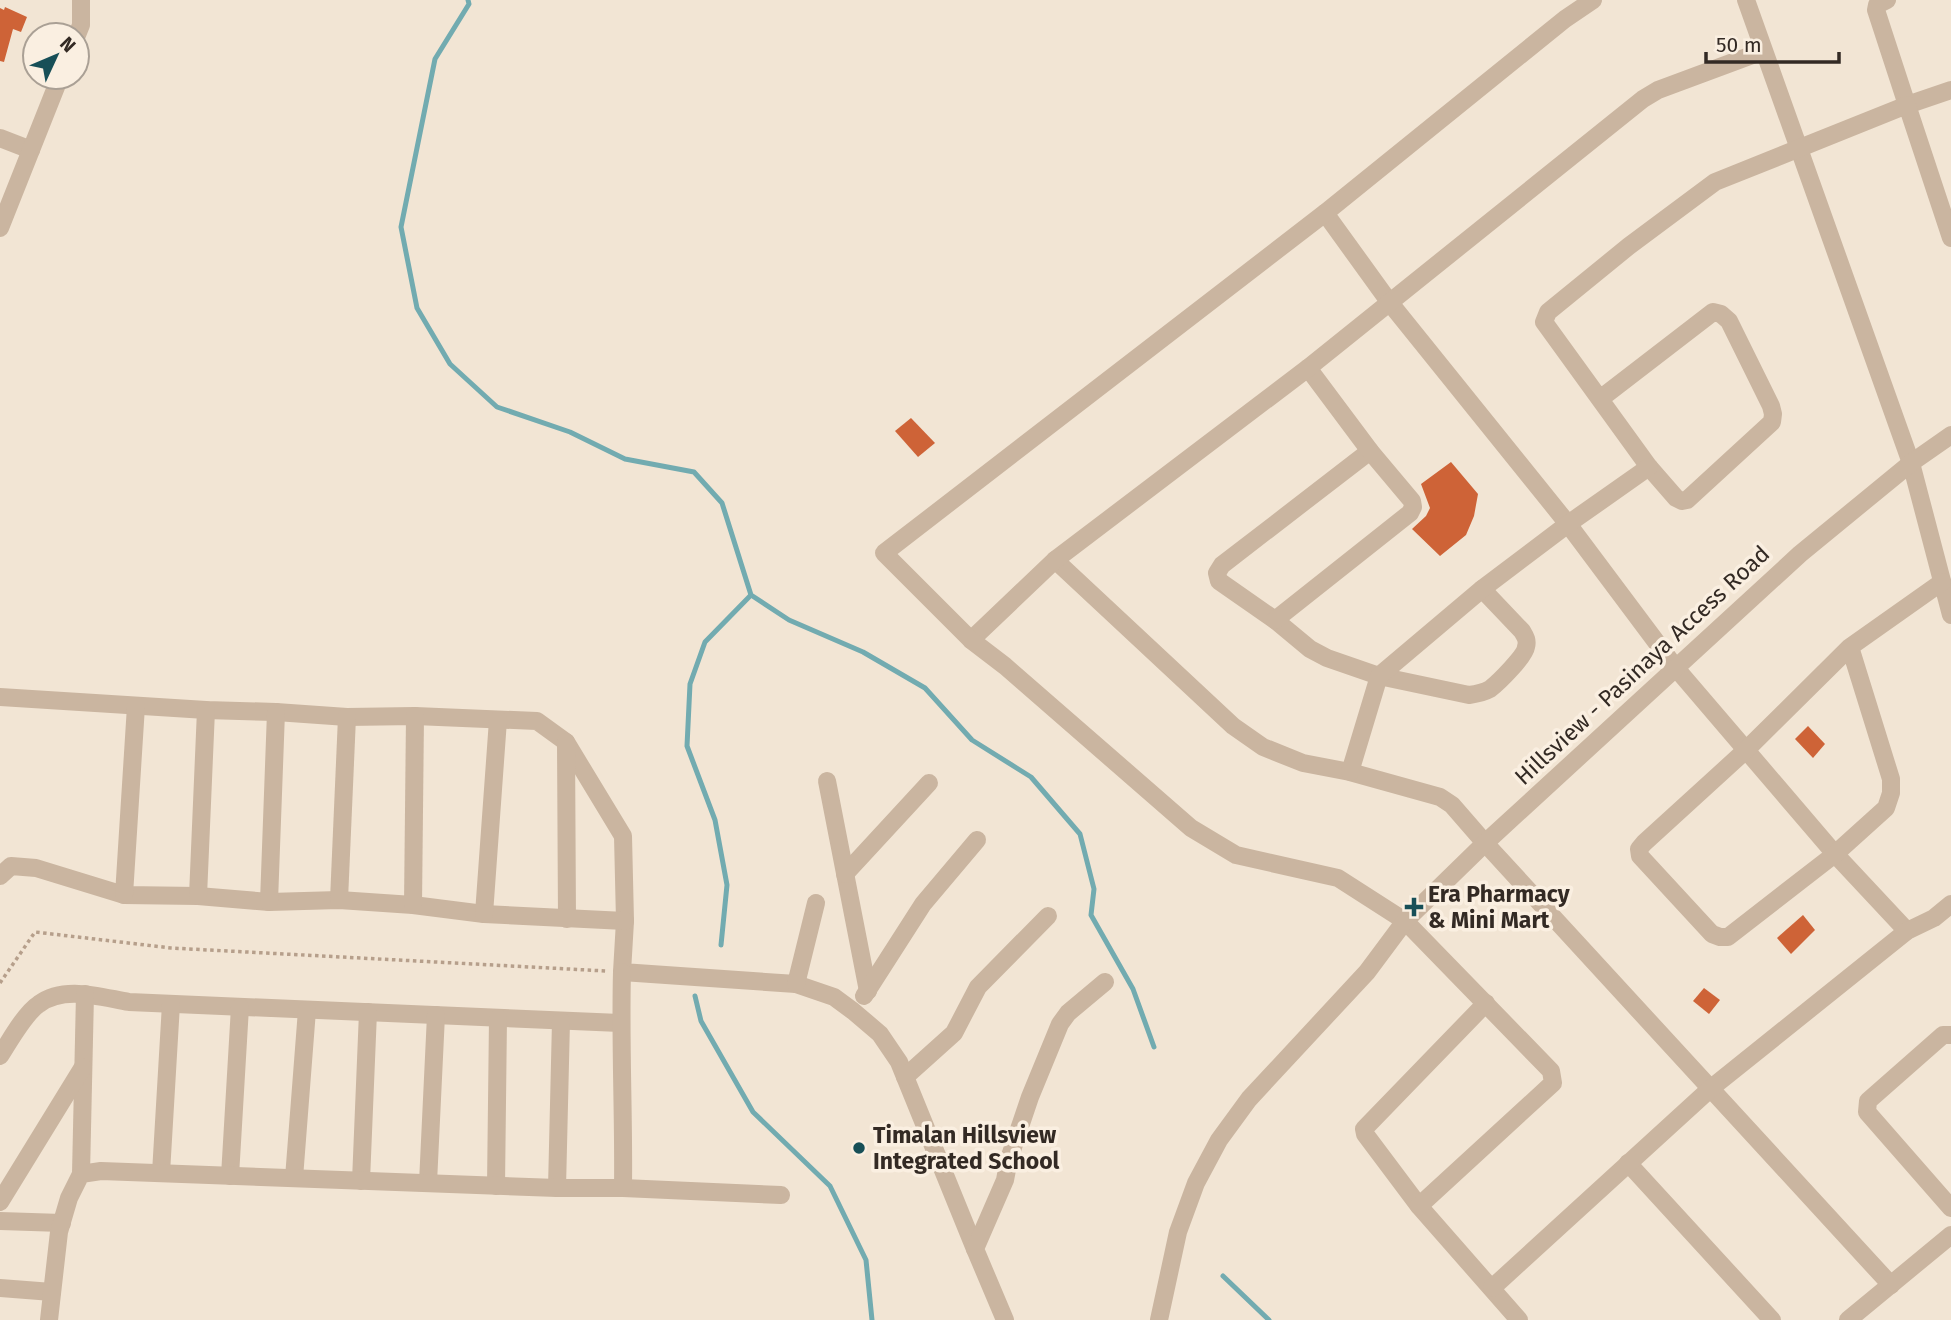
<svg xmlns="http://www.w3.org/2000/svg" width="1951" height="1320" viewBox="0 0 1951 1320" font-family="'Fira Sans',sans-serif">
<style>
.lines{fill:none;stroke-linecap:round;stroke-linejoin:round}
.stream{stroke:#72abb0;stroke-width:5}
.building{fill:#ce6337}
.path{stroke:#b69f8b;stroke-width:3.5;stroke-dasharray:3.5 3.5;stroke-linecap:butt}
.minor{stroke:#cab5a0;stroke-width:18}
.poi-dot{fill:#174f57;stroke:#faefe1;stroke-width:2.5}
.labels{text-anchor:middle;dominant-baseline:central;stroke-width:7;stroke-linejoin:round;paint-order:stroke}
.street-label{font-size:23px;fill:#332a24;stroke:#faefe1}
.poi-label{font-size:23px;font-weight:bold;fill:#332a24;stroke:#faefe1;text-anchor:start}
</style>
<rect width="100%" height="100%" fill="#f2e5d4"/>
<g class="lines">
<g class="stream">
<polyline points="468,0 469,4 435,59 401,227 417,308 450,364 497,407 570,432 625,459 694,472 722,503 751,595 789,620 863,652 925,688 972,740 1031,777 1080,834 1094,889 1091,915 1133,989 1154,1047"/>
<polyline points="721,945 727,885 715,820 687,746 690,684 705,642 751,595"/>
<polyline points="695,996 701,1021 753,1112 830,1186 866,1260 872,1320"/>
<polyline points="1223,1276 1269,1320"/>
</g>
</g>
<g class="building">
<polygon points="5,7 27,17 21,32 13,29 4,62 0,61 0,8 4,10"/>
<polygon points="911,418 935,443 918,457 895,431"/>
<polygon points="1451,462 1478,494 1474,516 1466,535 1440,556 1412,529 1426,516 1430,508 1421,484"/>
<polygon points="1808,726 1825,744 1813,758 1795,739"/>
<polygon points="1803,915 1815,930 1791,954 1777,938"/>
<polygon points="1704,988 1720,1000 1709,1014 1693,1001"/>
</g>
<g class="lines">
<polyline class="path" points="0,983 35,932 171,948 606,971"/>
<g class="minor">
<polyline points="1746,0 1911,463 1951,615"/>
<polyline points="1887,0 1877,5 1876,10 1907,105 1951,90"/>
<polyline points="77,35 81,25 81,0"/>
<polyline points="0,138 31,150"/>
<polyline points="1325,213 1390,303 1568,524 1675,667 1835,854 1907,931"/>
<polyline points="0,228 60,77"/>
<polyline points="1600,399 1713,312 1721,314 1729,321 1771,406 1773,414 1772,422 1687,500 1682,501 1676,498 1649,467 1544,322 1548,312 1629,246 1715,182 1907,105 1951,238"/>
<path d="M1370,451L1222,565L1217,573L1219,581L1275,620L1310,649L1327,658L1379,676L1469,695C1476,694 1483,693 1490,689C1499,682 1525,656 1526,647C1528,640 1525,636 1522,631L1482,589"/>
<polyline points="1055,560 1233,726 1263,747 1303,763 1350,772 1440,797 1452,805 1485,843 1891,1285"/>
<polyline points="1275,620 1410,513 1413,507 1412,501 1370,451 1308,368"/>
<polyline points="971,640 1055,560 1308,368 1643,99 1658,90 1763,51"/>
<polyline points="1850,647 1891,779 1891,793 1886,808 1835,854 1728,937 1720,937 1712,934 1640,856 1639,849 1644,843 1746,750 1850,647 1942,582"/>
<polyline points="0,697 206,710 276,712 347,717 415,716 537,721 566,742 623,836 625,921 622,972 796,984 834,997 853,1011 880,1034 899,1062 975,1249"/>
<polyline points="566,742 567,919"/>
<polyline points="1350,772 1379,676 1482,589 1568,524 1649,467"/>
<polyline points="827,781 868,991"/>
<polyline points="845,874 929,783"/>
<polyline points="0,876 11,866 36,868 124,895 198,896 269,902 339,900 413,905 484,914 625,921"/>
<polyline points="124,895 136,706"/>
<polyline points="198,896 206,710"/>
<polyline points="339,900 347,717"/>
<polyline points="269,902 276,712"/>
<polyline points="413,905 415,716"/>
<polyline points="484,914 498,720"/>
<polyline points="796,984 816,903"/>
<polyline points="864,996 923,904 977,840"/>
<polyline points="1486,1003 1364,1129 1365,1134 1419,1206 1519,1320"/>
<polyline points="1951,1035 1943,1035 1868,1101 1867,1112 1951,1208"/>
<path d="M0,1056C9,1042 25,1013 39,1004C64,985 100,997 129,1002L620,1023"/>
<polyline points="905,1077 954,1033 978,987 1048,916"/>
<polyline points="1628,1163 1772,1320"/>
<polyline points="161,1173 171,1004"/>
<polyline points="81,1174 85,994"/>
<polyline points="230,1176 240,1007"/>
<polyline points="294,1178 307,1010"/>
<polyline points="361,1181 368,1012"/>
<polyline points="428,1183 436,1015"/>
<polyline points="496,1186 498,1018"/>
<polyline points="557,1188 561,1021"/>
<polyline points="623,1188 781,1195"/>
<polyline points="0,1202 83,1067"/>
<polyline points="1419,1206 1553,1083 1551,1071 1405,921 1338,878 1236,855 1191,828 1005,666 971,640 884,553 1325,213 1565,19 1593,0"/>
<polyline points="0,1221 62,1223"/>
<polyline points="0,1288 52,1292"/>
<polyline points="1492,1288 1710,1089 1907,931 1934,918 1951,904"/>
<path d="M49,1320L59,1232L69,1198L81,1174L101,1171L557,1188H623C624,1116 620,1044 622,972"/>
<polyline points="1005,1320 975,1249 1005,1180 1009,1159 1030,1097 1060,1024 1068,1013 1105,982"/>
<polyline points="1159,1320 1178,1232 1196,1183 1219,1140 1249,1099 1367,972 1405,921 1485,843 1800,554 1911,463 1951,435"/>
<polyline points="1848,1320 1951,1235"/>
</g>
</g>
<g class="poi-dot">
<path d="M1410.5 896.5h7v7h7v7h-7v7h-7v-7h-7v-7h7z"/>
<circle cx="859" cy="1148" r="7"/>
</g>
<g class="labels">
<g class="street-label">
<text transform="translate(1642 665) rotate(-43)">Hillsview - Pasinaya Access Road</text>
</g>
<g class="poi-label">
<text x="1428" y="894">Era Pharmacy<tspan x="1428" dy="26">&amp; Mini Mart</tspan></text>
<text x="873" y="1135">Timalan Hillsview<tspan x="873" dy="26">Integrated School</tspan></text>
</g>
</g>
<g transform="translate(56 56) rotate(46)"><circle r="33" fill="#faefe1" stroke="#aaa095" stroke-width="2"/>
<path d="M0-5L12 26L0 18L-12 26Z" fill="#174f57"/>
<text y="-10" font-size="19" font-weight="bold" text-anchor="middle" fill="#332a24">N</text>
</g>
<path d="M1706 52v10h133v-10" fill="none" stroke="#332a24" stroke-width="3.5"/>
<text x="1716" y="52" font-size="21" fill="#332a24" stroke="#faefe1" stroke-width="5" paint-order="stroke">50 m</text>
</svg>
